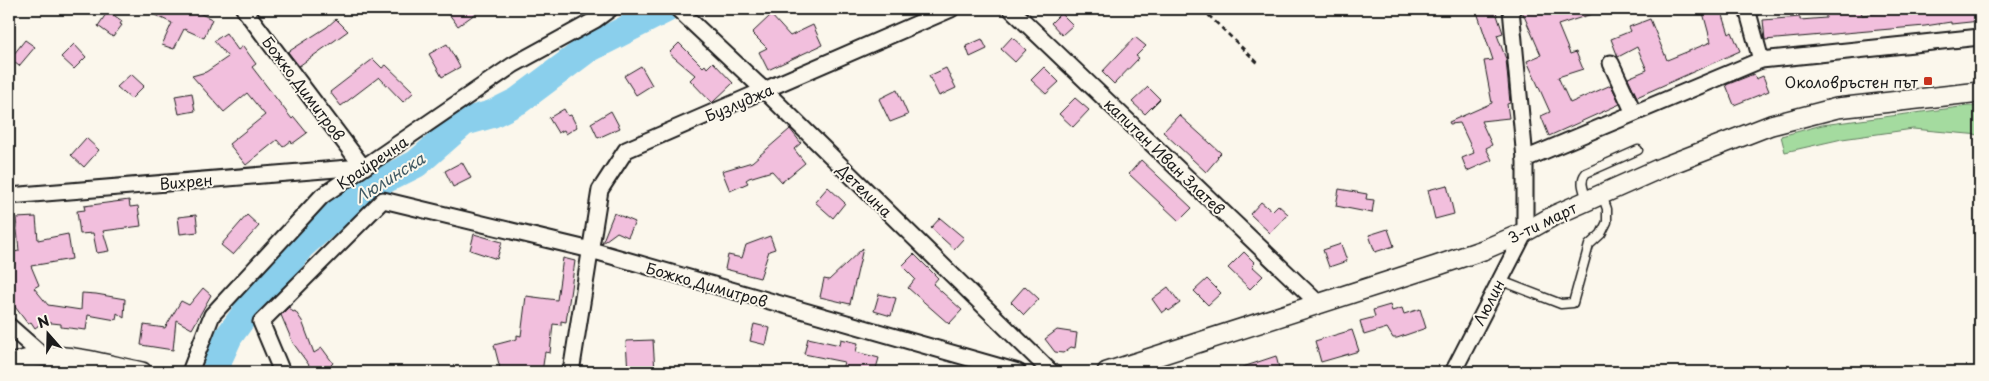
<svg xmlns="http://www.w3.org/2000/svg" width="1989" height="381" viewBox="0 0 1989 381" font-family="'Playpen Sans',sans-serif">
<style>
.green{fill:#a4db9f;stroke:#607c5e}
.lines{fill:none;stroke-linecap:round;stroke-linejoin:round}
.river{stroke:#8acfec;stroke-width:28}
.building{fill:#f2bfdd;stroke:#1c1c1c}
.service-casing{stroke:#1c1c1c;stroke-width:11}
.minor-casing{stroke:#1c1c1c;stroke-width:19}
.tertiary-casing{stroke:#1c1c1c;stroke-width:22}
.path{stroke:#1c1c1c;stroke-width:2.5;stroke-dasharray:5 4;stroke-linecap:butt}
.service{stroke:#fbf7ec;stroke-width:8}
.minor{stroke:#fbf7ec;stroke-width:15}
.tertiary{stroke:#fbf7ec;stroke-width:19}
.poi-dot{fill:#c8321e;stroke:#fbf7ec;stroke-width:2}
.labels{text-anchor:middle;dominant-baseline:central;stroke-width:4;stroke-linejoin:round;paint-order:stroke}
.poi-label{font-size:15px;fill:#1c1c1c;stroke:#fbf7ec;text-anchor:end}
.street-label{font-size:15px;fill:#1c1c1c;stroke:#fbf7ec}
.water-label{font-size:16px;font-style:italic;fill:#425b65;stroke:#fbf7ec}
</style>
<rect width="100%" height="100%" fill="#fbf7ec"/>
<filter id="ink" filterUnits="userSpaceOnUse"><feTurbulence type="fractalNoise" baseFrequency=".02" numOctaves="2"/><feDisplacementMap in="SourceGraphic" scale="10" xChannelSelector="R" yChannelSelector="G"/><feConvolveMatrix kernelMatrix="1 2 1 2 8 2 1 2 1" color-interpolation-filters="sRGB"/></filter>
<g filter="url(#ink)">
<polygon class="green" points="1968,106 1980,106 1980,135 1913,129 1842,139 1785,152 1781,136 1822,125"/>
<g class="lines">
<polyline class="river" points="216,372 219,358 229,336 256,299 275,279 301,246 364,190 416,164 464,122 492,114 518,101 586,50 666,9"/>
</g>
<g class="building">
<polygon points="142,9 190,9 212,19 204,38 184,29 174,49 162,45 172,23"/>
<polygon points="445,9 482,9 458,26"/>
<polygon points="1476,9 1495,9 1503,33 1497,35 1506,59 1510,103 1507,104 1509,118 1481,121 1492,145 1486,148 1492,160 1467,171 1462,158 1474,153 1460,123 1450,124 1449,122 1492,103 1484,61 1493,60"/>
<polygon points="1521,9 1544,9 1545,12 1557,9 1601,9 1601,11 1558,25 1570,54 1576,52 1583,69 1558,77 1570,103 1611,85 1620,104 1549,136 1541,116 1550,112 1527,61 1541,55"/>
<polygon points="1702,9 1721,9 1729,34 1732,32 1740,51 1637,97 1628,78 1647,70 1637,47 1618,57 1611,39 1631,31 1629,27 1650,19 1667,60 1711,42"/>
<polygon points="1887,9 1980,9 1980,21 1951,24 1951,22 1925,26 1765,40 1763,20 1800,17 1800,20 1826,18 1826,14 1861,11 1862,15 1888,12"/>
<polygon points="108,11 122,21 120,24 122,25 113,37 98,26"/>
<polygon points="1061,13 1073,25 1062,35 1051,23"/>
<polygon points="771,15 790,36 813,25 822,45 768,70 759,52 767,48 752,33"/>
<polygon points="336,19 348,31 299,66 288,52 327,27"/>
<polygon points="226,33 238,50 243,46 256,64 252,67 292,119 294,117 307,133 292,144 291,141 283,147 277,140 246,165 229,144 265,115 247,93 224,112 192,76 206,72 228,57 214,41"/>
<polygon points="1012,37 1026,50 1015,62 1001,49"/>
<polygon points="1135,37 1146,46 1136,56 1139,58 1114,84 1102,72"/>
<polygon points="982,39 987,49 970,57 966,46"/>
<polygon points="25,40 35,47 19,66 10,59"/>
<polygon points="679,43 703,67 705,65 707,68 713,62 733,83 713,102 712,103 690,80 695,75 669,53"/>
<polygon points="74,44 86,57 74,69 61,57"/>
<polygon points="447,44 460,67 442,77 429,54"/>
<polygon points="373,59 382,68 386,65 414,92 403,102 379,77 341,106 330,92"/>
<polygon points="641,66 652,85 636,95 624,76"/>
<polygon points="1044,67 1059,82 1046,94 1031,80"/>
<polygon points="946,68 956,88 939,96 929,76"/>
<polygon points="131,74 144,86 131,99 117,87"/>
<polygon points="1754,74 1756,79 1763,76 1769,91 1734,105 1726,85"/>
<polygon points="1148,87 1160,99 1145,114 1132,102"/>
<polygon points="897,90 908,115 890,122 879,99"/>
<polygon points="192,93 195,111 179,114 175,96"/>
<polygon points="1075,98 1089,110 1073,127 1059,114"/>
<polygon points="564,109 568,116 571,115 577,127 566,134 564,130 558,133 549,118"/>
<polygon points="611,111 620,128 598,138 591,123"/>
<polygon points="1179,115 1221,153 1217,157 1218,158 1206,172 1163,132"/>
<polygon points="790,129 801,143 794,149 805,163 782,182 772,171 749,178 746,180 748,183 730,191 722,171 752,162"/>
<polygon points="86,138 99,150 84,167 71,155"/>
<polygon points="1141,160 1192,208 1179,221 1129,174"/>
<polygon points="462,162 471,178 453,187 445,171"/>
<polygon points="1447,185 1454,214 1435,219 1428,190"/>
<polygon points="828,187 845,203 833,218 815,202"/>
<polygon points="1339,189 1367,194 1366,199 1374,200 1372,213 1336,206"/>
<polygon points="129,200 130,207 138,206 141,226 103,231 109,251 97,253 93,233 80,234 77,211 85,210 84,206"/>
<polygon points="1261,202 1272,211 1278,205 1288,214 1270,233 1250,214"/>
<polygon points="614,213 635,222 628,237 617,232 602,243"/>
<polygon points="196,215 198,232 180,234 178,217"/>
<polygon points="247,215 259,226 233,255 221,245"/>
<polygon points="36,217 38,240 68,234 72,259 31,266 39,285 34,288 48,305 81,310 82,293 96,294 125,299 124,318 117,313 116,320 88,315 86,330 61,327 61,324 43,322 35,328 31,322 28,324 9,299 9,253 19,251 16,218"/>
<polygon points="940,218 964,238 954,249 931,228"/>
<polygon points="1388,229 1394,246 1375,252 1369,235"/>
<polygon points="474,234 502,242 497,259 470,250"/>
<polygon points="770,236 775,249 769,251 760,278 725,269 728,255 742,258 746,245"/>
<polygon points="1341,244 1347,261 1329,267 1323,250"/>
<polygon points="863,248 850,304 820,297 824,279 829,280"/>
<polygon points="1244,252 1255,263 1252,266 1263,276 1250,289 1228,268"/>
<polygon points="914,254 938,278 933,284 962,310 949,324 908,288 915,279 902,266"/>
<polygon points="563,258 575,261 566,322 561,321 561,325 553,324 550,353 545,352 542,372 501,372 494,345 517,339 517,335 521,336 526,296 557,300"/>
<polygon points="1207,279 1221,293 1208,305 1194,291"/>
<polygon points="1025,286 1039,299 1024,315 1011,302"/>
<polygon points="1168,287 1180,303 1169,311 1167,309 1162,313 1152,299"/>
<polygon points="203,288 211,295 192,329 176,320 173,350 141,345 144,325 165,328 181,301 189,305"/>
<polygon points="879,294 896,298 891,316 874,311"/>
<polygon points="1390,305 1392,311 1402,308 1404,314 1420,309 1426,328 1397,338 1393,338 1387,328 1364,335 1360,321 1375,317 1373,310"/>
<polygon points="289,307 293,312 295,311 302,321 314,353 322,348 333,363 331,365 336,372 314,372 293,343 281,315"/>
<polygon points="754,324 770,328 766,345 750,341"/>
<polygon points="1057,330 1077,333 1075,348 1071,347 1063,353 1055,352 1045,339"/>
<polygon points="1352,330 1359,351 1321,362 1315,341"/>
<polygon points="808,338 840,345 841,339 858,343 856,352 879,358 875,372 841,372 844,362 804,354"/>
<polygon points="653,340 655,372 628,372 626,341"/>
<polygon points="1276,356 1280,372 1234,372 1234,370"/>
</g>
<g class="lines">
<defs>
<g id="service">
<path d="M1587,200C1584,190 1579,181 1586,173L1638,150"/>
<polyline points="1499,280 1561,304 1573,303 1589,245 1601,234 1607,222 1607,209 1602,195"/>
</g>
<g id="minor">
<polyline points="244,9 363,167"/>
<polyline points="678,9 765,91 1051,372"/>
<polyline points="1011,9 1319,304"/>
<polyline points="1747,9 1761,60"/>
<polyline points="1611,63 1634,113"/>
<polyline points="1525,159 1761,60 1980,37"/>
<polyline points="9,196 361,167"/>
<polyline points="9,326 42,355"/>
<polyline points="190,372 212,315 322,196 513,65 595,20 610,9"/>
<polyline points="282,372 261,322 383,200 591,250 1018,372"/>
<polyline points="571,372 600,190 626,150 951,9"/>
<polyline points="1453,372 1525,232 1525,159 1511,9"/>
</g>
<g id="tertiary">
<path d="M9,365C54,346 96,363 142,372"/>
<polyline points="1107,372 1436,266 1483,250 1525,232 1555,215 1663,167 1771,125 1837,108 1980,92"/>
</g>
</defs>
<use href="#service" class="service-casing"/>
<use href="#minor" class="minor-casing"/>
<use href="#tertiary" class="tertiary-casing"/>
<polyline class="path" points="1202,9 1260,65"/>
<use href="#service" class="service"/>
<use href="#minor" class="minor"/>
<use href="#tertiary" class="tertiary"/>
</g>
</g>
<rect class="poi-dot" x="1923" y="76" width="10" height="10" rx="2.5"/>
<g class="labels">
<g class="poi-label">
<text x="1918" y="81">Околовръстен път</text>
</g>
<g class="street-label">
<text transform="translate(304 88) rotate(53)">Божко Димитров</text>
<text transform="translate(739 102) rotate(-23)">Бузлуджа</text>
<text transform="translate(1165 156) rotate(44)">капитан Иван Златев</text>
<text transform="translate(372 162) rotate(-34)">Крайречна</text>
<text transform="translate(186 181) rotate(-5)">Вихрен</text>
<text transform="translate(865 190) rotate(44)">Детелина</text>
<text transform="translate(1542 222) rotate(-26)">3-ти март</text>
<text transform="translate(707 284) rotate(16)">Божко Димитров</text>
<text transform="translate(1488 302) rotate(-63)">Люлин</text>
</g>
<g class="water-label">
<text transform="translate(389 177) rotate(-32)">Люлинска</text>
</g>
</g>
<rect width="1989" height="381" fill="none" stroke="#fbf7ec" stroke-width="30"/>
<rect x="15" y="15" width="1959" height="351" fill="none" stroke="#1c1c1c" stroke-width="2" filter="url(#ink)"/>
<g transform="translate(48 334) rotate(340)" stroke="#fbf7ec" stroke-width="4" paint-order="stroke">
<path d="M0-4L9 19L0 12L-9 19Z" fill="#1c1c1c"/>
<text y="-8" font-size="14" font-weight="bold" text-anchor="middle" fill="#1c1c1c">N</text>
</g>
</svg>
